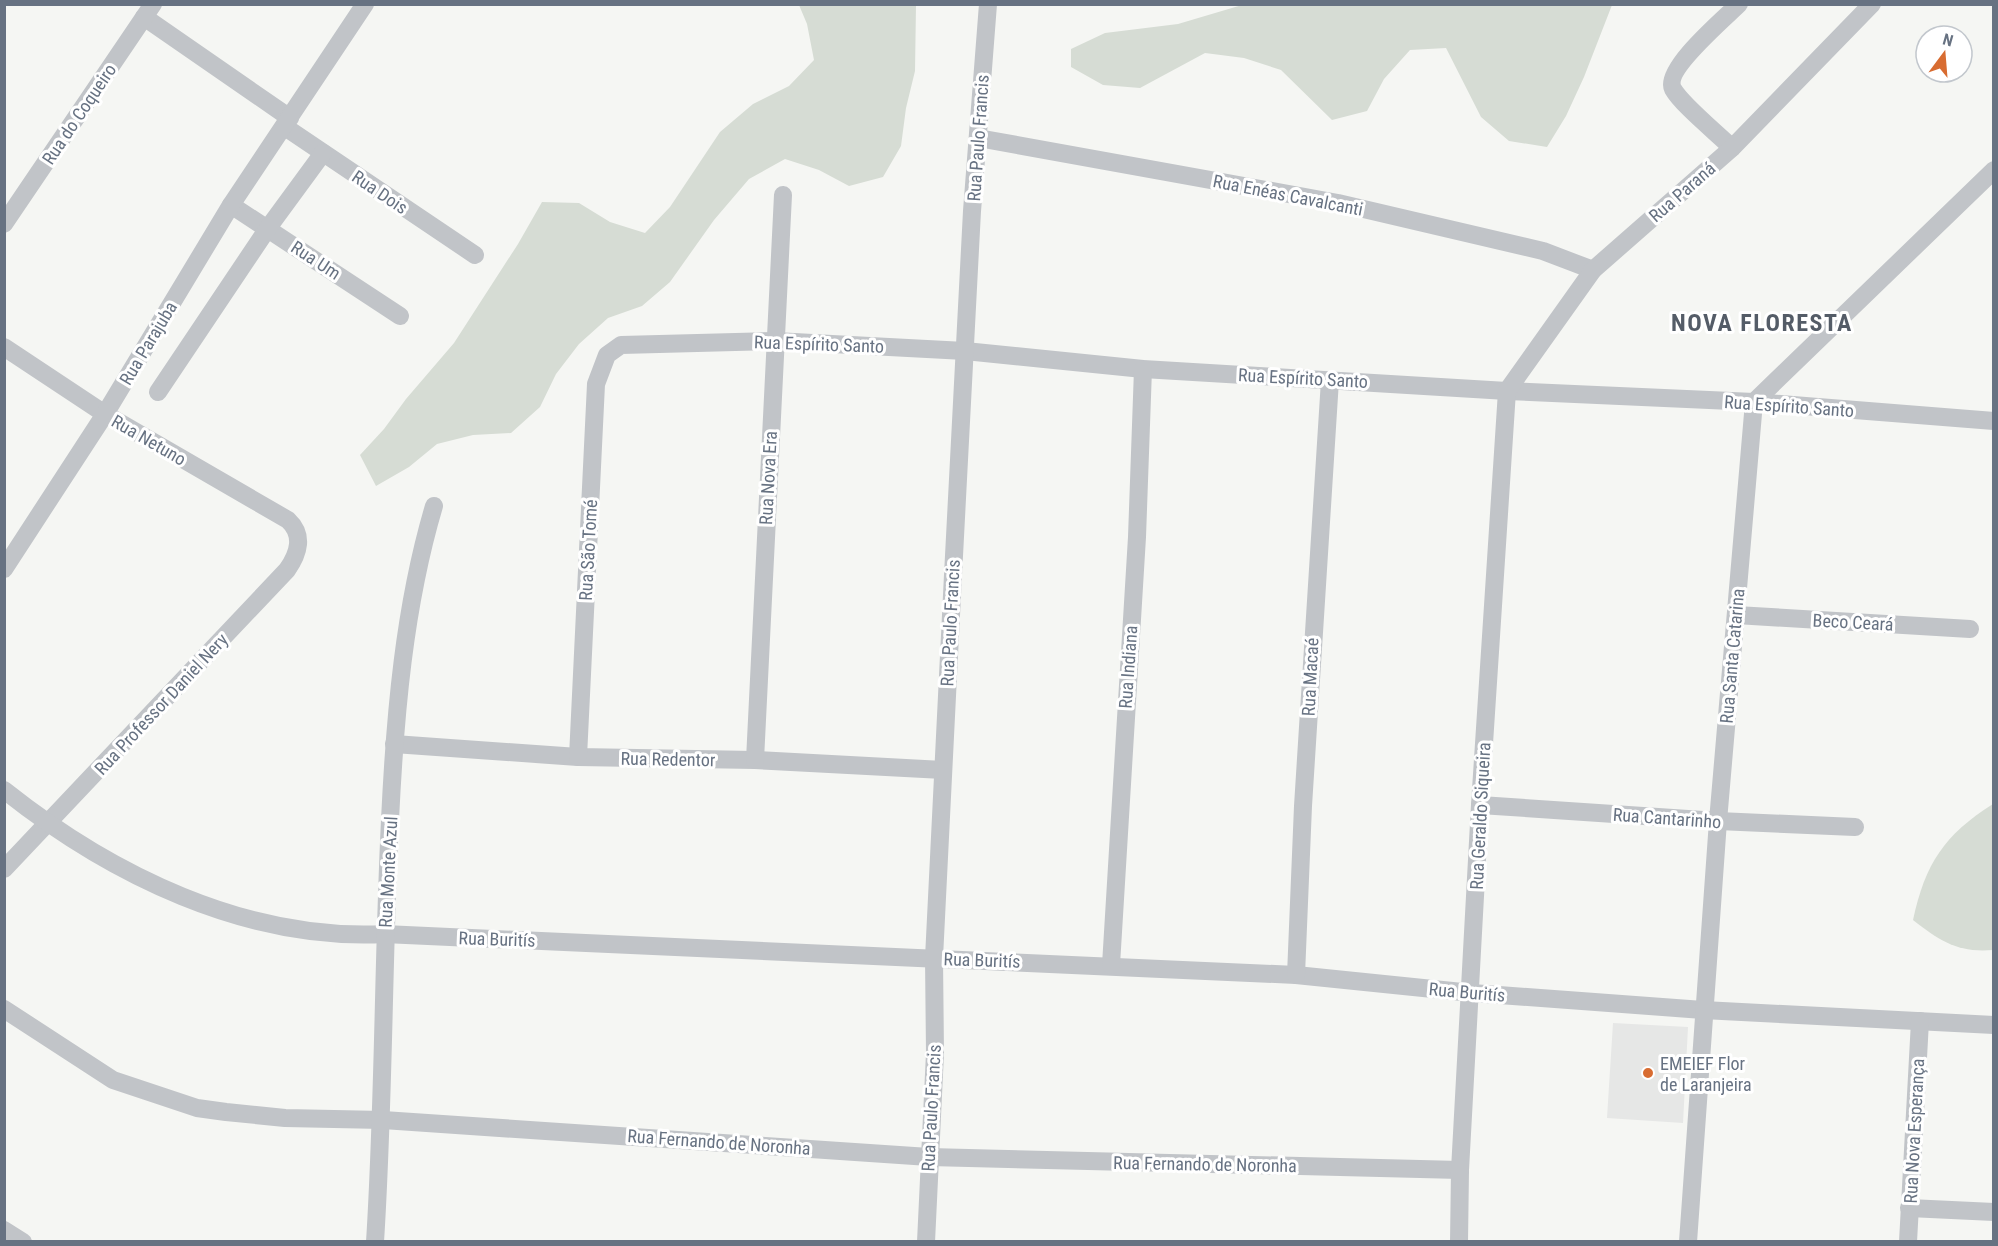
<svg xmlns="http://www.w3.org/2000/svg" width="1998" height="1246" viewBox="0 0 1998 1246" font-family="'Roboto Condensed',sans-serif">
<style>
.built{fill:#e6e7e6}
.green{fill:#d6dcd4}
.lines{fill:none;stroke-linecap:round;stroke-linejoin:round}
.minor{stroke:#c1c4c8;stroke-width:18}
.poi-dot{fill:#d86c31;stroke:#fff;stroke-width:2}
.labels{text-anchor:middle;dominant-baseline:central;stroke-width:6;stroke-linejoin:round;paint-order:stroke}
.street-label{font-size:18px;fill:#677282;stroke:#fff}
.poi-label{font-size:18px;fill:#677282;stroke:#fff;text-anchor:start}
.district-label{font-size:24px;font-weight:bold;letter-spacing:1.5px;fill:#545c67;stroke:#fff}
</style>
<rect width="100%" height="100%" fill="#f5f6f3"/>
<polygon class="built" points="1613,1023 1688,1027 1683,1123 1607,1118"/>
<g class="green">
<polygon points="799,5 916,5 915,71 906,108 901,146 883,177 849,186 819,170 785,159 749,179 714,220 670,282 642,306 608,318 579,344 556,374 540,407 511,433 473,435 437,444 409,467 376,486 360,455 384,429 406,399 454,343 518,244 542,202 579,203 610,222 645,233 670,207 720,132 753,104 789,86 814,60 807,24"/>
<polygon points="1242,5 1242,4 1612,5 1584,77 1566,116 1547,147 1509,141 1481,117 1446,48 1410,50 1384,79 1367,111 1332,120 1281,70 1244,58 1205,53 1140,88 1103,85 1071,67 1071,49 1105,33 1178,24"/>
<path d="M1993,804V950C1958,953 1940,941 1913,920C1925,864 1944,835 1993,804Z"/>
</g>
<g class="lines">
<g class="minor">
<polyline points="144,17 290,118"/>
<polyline points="285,127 475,255"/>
<polyline points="978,138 1338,203 1543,251 1593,270"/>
<path d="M1732,148C1718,134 1682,105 1673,89C1663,70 1725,18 1739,4"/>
<polyline points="231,205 400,316"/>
<polyline points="4,224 153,4"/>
<path d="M4,347L105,414L288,520C304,535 299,553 287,570L4,869"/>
<polyline points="158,392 268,228 323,153"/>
<polyline points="4,569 105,414 231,205 365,4"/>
<polyline points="1736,615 1970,629"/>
<polyline points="394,744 578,757 755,760 943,770"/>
<polyline points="578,757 596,384 607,355 621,345 775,341 965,351 1143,369 1507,391 1754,402 1994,421"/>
<polyline points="755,760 783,195"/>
<path d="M4,790C111,875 246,941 384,934L1296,975L1472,993L1703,1010L1994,1025"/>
<polyline points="1480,805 1718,821 1855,827"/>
<polyline points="1111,965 1137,537 1143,369"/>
<polyline points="1296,975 1303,806 1330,380"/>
<polyline points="4,1009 113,1080 197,1108 226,1112 285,1118 383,1120 929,1157 1460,1170"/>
<polyline points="1909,1208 1994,1212"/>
<polyline points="4,1230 23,1242"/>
<path d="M375,1242C384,1101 383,961 390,820C395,715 404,607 434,506"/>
<polyline points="926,1242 935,1053 934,958 953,575 972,211 988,4"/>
<polyline points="1459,1242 1460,1170 1480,805 1507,391 1593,270 1732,148 1872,4"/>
<polyline points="1688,1242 1718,821 1754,402 1994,170"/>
<polyline points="1908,1242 1920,1021"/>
</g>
</g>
<circle class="poi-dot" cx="1648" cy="1073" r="6"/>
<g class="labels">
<g class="street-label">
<text transform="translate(79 114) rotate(-56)">Rua do Coqueiro</text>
<text transform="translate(978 138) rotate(-86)">Rua Paulo Francis</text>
<text transform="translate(380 192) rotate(34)">Rua Dois</text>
<text transform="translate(1682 192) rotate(-41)">Rua Paraná</text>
<text transform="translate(1288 195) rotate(11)">Rua Enéas Cavalcanti</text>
<text transform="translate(316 260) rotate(33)">Rua Um</text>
<text transform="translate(148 343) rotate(-59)">Rua Parajuba</text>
<text transform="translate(819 344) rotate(2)">Rua Espírito Santo</text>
<text transform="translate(1303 378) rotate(3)">Rua Espírito Santo</text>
<text transform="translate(1789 406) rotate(4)">Rua Espírito Santo</text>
<text transform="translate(149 440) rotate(30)">Rua Netuno</text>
<text transform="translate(768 478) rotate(-87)">Rua Nova Era</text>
<text transform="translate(588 550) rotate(-87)">Rua São Tomé</text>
<text transform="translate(1853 622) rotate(3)">Beco Ceará</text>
<text transform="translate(950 623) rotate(-87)">Rua Paulo Francis</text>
<text transform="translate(1732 656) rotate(-85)">Rua Santa Catarina</text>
<text transform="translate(1128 667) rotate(-86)">Rua Indiana</text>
<text transform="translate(1310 677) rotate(-87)">Rua Macaé</text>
<text transform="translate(161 704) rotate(-47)">Rua Professor Daniel Nery</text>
<text transform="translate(668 759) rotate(1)">Rua Redentor</text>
<text transform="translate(1480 816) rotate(-87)">Rua Geraldo Siqueira</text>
<text transform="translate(1667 818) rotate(4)">Rua Cantarinho</text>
<text transform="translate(388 872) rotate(-87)">Rua Monte Azul</text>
<text transform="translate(497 939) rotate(2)">Rua Buritís</text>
<text transform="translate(982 960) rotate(2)">Rua Buritís</text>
<text transform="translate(1467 992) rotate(5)">Rua Buritís</text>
<text transform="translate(931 1108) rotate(-87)">Rua Paulo Francis</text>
<text transform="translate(1914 1131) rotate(-87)">Rua Nova Esperança</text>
<text transform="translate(719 1142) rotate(4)">Rua Fernando de Noronha</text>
<text transform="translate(1205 1164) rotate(1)">Rua Fernando de Noronha</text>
</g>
<g class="poi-label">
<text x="1660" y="1063">EMEIEF Flor<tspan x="1660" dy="21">de Laranjeira</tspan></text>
</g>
<g class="district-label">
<text x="1762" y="323">NOVA FLORESTA</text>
</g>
</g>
<rect width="1998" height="1246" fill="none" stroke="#677282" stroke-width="12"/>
<g transform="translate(1944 54) rotate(16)"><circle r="28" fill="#ffffff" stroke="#c2c7cd" stroke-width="1.5"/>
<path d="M0-4.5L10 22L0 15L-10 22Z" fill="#d86c31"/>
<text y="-9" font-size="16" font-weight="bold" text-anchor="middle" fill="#677282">N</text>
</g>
</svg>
